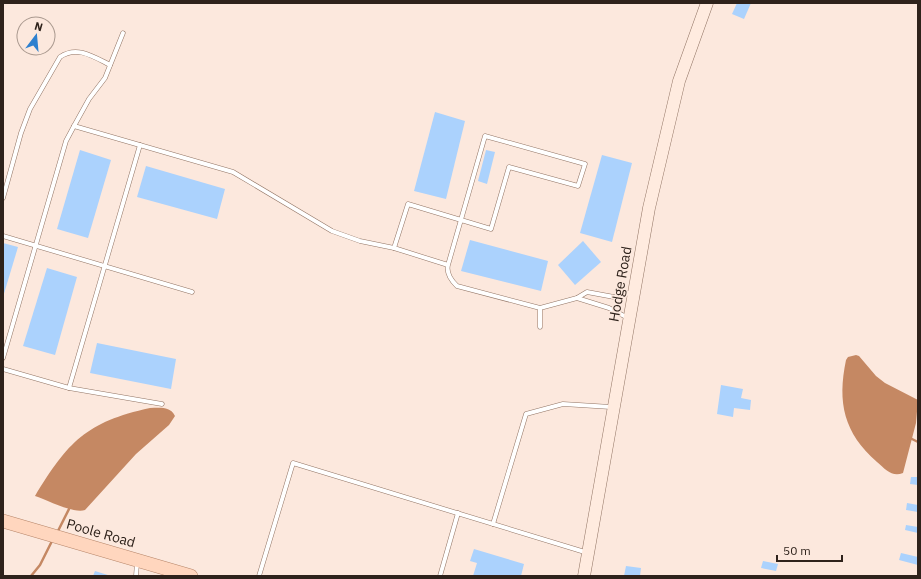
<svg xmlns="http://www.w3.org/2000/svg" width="921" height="579" viewBox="0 0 921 579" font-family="'IBM Plex Sans',sans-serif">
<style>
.water{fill:#c58863}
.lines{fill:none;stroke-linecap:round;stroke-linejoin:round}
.stream{stroke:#c58863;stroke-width:2.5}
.building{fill:#abd2fd}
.lane-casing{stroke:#927565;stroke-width:5}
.secondary-casing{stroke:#927565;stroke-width:13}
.primary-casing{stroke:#b68569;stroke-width:14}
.lane{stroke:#fff;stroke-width:4}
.secondary{stroke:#ffebdf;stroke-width:12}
.primary{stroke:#ffd6be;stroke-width:13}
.labels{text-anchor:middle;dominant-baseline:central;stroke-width:3;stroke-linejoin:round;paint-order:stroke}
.street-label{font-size:14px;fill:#2e221b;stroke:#fce8dd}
</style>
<rect width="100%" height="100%" fill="#fce8dd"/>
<g class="water">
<path d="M856,355L859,356L876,376L885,383L918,400L916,423L903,473C892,477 886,470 877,462C844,433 837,403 846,360L848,357Z"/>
<path d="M150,408C160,408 170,406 175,416L169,425L136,454L85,510C74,514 47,500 35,496C68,442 86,422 150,408Z"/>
</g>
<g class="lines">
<g class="stream">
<polyline points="910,438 918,442"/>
<polyline points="57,533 70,507"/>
<polyline points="31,576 40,565 53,539"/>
</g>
</g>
<g class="building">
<polygon points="737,3 751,3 744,19 732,14"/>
<polygon points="435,112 465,121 446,199 414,191"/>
<polygon points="80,150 111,160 88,238 57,229"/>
<polygon points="486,150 495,152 487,184 478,181"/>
<polygon points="602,155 632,163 612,242 580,233"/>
<polygon points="146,166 225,189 217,219 137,197"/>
<polygon points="470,240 548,261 541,291 461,271"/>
<polygon points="583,241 601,262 575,285 558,265"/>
<polygon points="3,243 18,247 3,297"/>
<polygon points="47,268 77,277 55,355 23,346"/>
<polygon points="97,343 176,359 171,389 90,373"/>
<polygon points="721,385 743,389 741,398 751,400 750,410 734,408 733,417 717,414"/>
<polygon points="911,477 918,477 918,485 910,484"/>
<polygon points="907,503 918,505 918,512 906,510"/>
<polygon points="906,525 918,527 918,533 905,530"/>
<polygon points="474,549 524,564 521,576 473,576 477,563 470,561"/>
<polygon points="901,553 918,557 918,565 899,560"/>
<polygon points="763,561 778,564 776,571 761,568"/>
<polygon points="626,566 641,568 640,576 624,576"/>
<polygon points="95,571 111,576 93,576"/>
</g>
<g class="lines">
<defs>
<g id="lane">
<polyline points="74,126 89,99 105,78 123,33"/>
<path d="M3,198L21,133L30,109L60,57C77,45 94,57 110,65"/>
<polyline points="3,236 192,292"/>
<path d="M448,265L394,248L408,204L491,229L509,167L578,186L585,164L485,136L448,265C446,273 451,280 457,286L540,308L577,298L587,292L614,297L633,292"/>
<polyline points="577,298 609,308 628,318"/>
<polyline points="540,327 540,308"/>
<polyline points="3,358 66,141 74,126 233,172 332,231 360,241 394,248"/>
<polyline points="3,369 69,388 140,145"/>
<polyline points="69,388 162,404"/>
<polyline points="493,524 526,414 563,404 611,407"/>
<polyline points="136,576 137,563"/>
<polyline points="259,576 293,463 588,553"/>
<polyline points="440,576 458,513"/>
</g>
<polyline id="secondary" points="584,576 649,208 679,81 707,3"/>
<polyline id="primary" points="3,521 191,576"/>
</defs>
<use href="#lane" class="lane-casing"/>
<use href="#secondary" class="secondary-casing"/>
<use href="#primary" class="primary-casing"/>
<use href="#lane" class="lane"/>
<use href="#secondary" class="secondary"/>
<use href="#primary" class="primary"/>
</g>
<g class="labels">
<g class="street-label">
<text transform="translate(620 284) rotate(-80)">Hodge Road</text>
<text transform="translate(101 533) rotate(16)">Poole Road</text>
</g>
</g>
<rect width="921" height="579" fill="none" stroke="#2e221b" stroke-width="8"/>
<g transform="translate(36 36) rotate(16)"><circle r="19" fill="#fce8dd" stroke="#aa998f"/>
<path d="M0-3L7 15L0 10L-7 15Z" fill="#2e80cf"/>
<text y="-6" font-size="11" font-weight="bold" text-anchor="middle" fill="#2e221b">N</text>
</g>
<path d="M777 555v6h65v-6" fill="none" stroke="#2e221b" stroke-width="2"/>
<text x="783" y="555" font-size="12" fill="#2e221b" stroke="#fce8dd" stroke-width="3" paint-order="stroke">50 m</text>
</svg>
